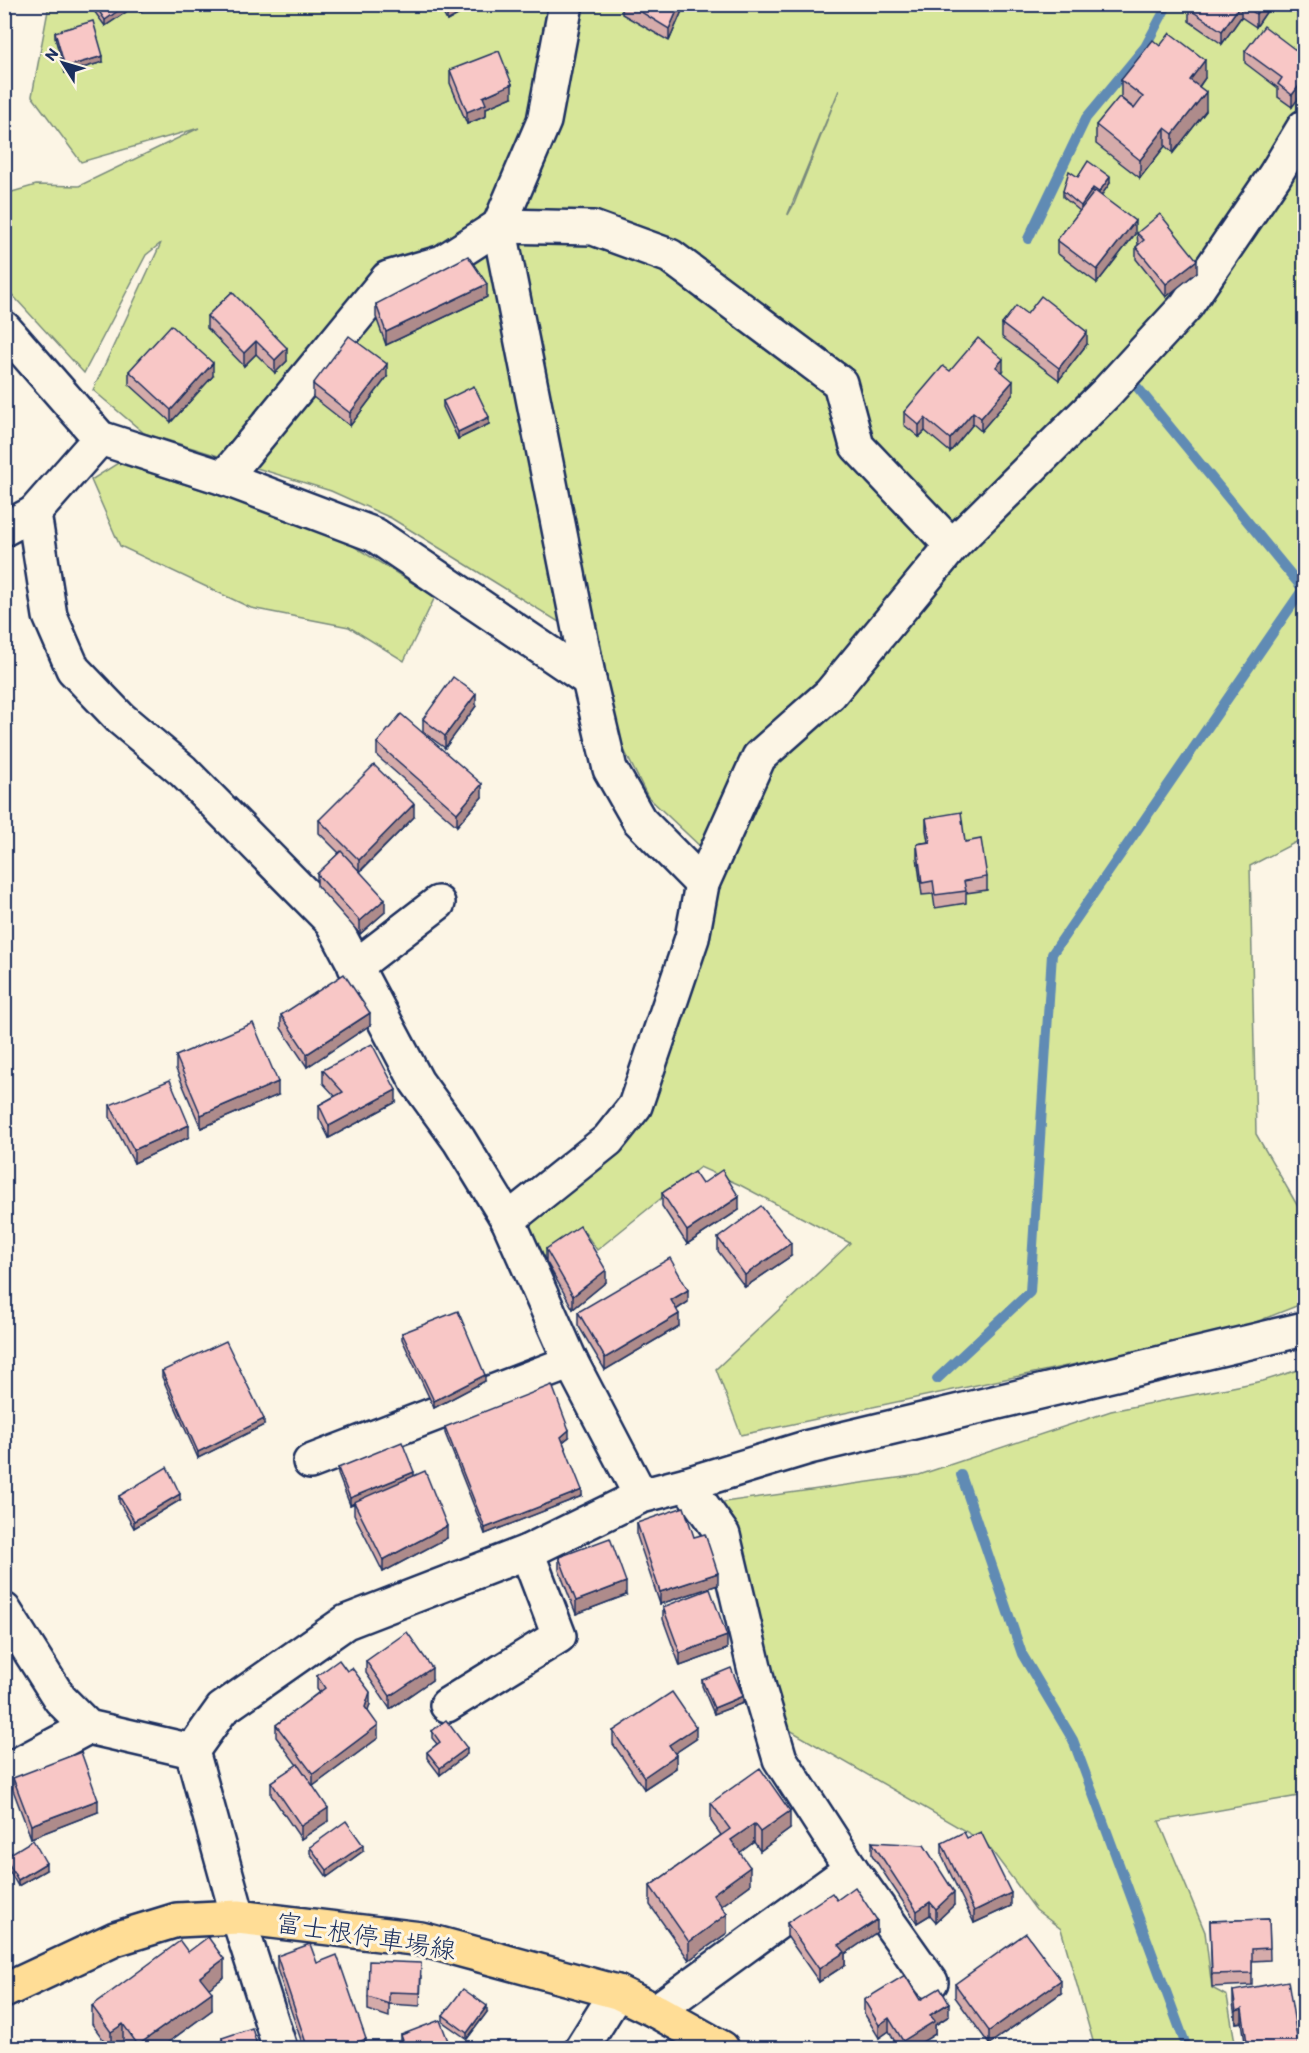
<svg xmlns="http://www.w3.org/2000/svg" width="1309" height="2053" viewBox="0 0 1309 2053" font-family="Itim,'Klee One',sans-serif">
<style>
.green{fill:#d7e699;stroke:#798a7c;stroke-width:1.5;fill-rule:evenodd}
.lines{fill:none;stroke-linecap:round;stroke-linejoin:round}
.stream{stroke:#618bb4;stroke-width:10}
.minor-casing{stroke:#1b2f5e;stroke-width:38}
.major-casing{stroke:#1b2f5e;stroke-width:38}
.minor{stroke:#fcf5e5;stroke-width:33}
.major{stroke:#ffdd96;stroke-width:33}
.wall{fill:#d5abaa;stroke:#1b2f5e;stroke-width:1.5}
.shaded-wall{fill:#ae8b8b;stroke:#1b2f5e;stroke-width:1.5}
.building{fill:#f8c7c6;stroke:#1b2f5e;stroke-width:1.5}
.labels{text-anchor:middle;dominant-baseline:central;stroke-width:6;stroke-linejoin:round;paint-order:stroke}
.street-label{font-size:26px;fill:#1b2f5e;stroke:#fcf5e5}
</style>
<rect width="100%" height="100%" fill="#fcf5e5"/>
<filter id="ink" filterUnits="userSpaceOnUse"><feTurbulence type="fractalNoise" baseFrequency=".0167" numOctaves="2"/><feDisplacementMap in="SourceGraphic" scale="12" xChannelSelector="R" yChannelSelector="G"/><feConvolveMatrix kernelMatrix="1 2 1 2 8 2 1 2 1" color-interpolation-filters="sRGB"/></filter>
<g filter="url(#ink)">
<g class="green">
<path d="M49,5H1304V838L1250,866L1256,1134L1304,1217V1303L1236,1330L741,1435L716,1369L850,1243L740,1185L700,1167L597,1250L583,1230L539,1264L508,1220L606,1142L705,851L648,797L618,738L601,648L391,518L331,491L144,433L93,390L161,243L146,255L84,373L5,287V194L36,185L79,186L199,128L81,162L32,96ZM839,90L794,204L788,215V214Z"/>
<polygon points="118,463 328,530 435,597 404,661 349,627 251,608 120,546 91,480"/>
<polygon points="1304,1368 1304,1795 1159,1821 1205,1932 1212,1988 1227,1996 1236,2048 1095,2048 1061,1929 1036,1910 986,1843 774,1721 702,1505 919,1475 1111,1411 1263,1381"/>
</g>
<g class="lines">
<g class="stream">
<polyline points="1028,239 1086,118 1145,47 1168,4"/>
<polyline points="937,1379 1030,1292 1052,954 1303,589 1138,388"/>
<polyline points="961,1475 1022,1654 1073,1740 1187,2048"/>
</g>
<defs>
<g id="minor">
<polyline points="566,4 544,121 499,226 589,680 610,769 639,820 702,884"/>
<polyline points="4,328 100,438 224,478 388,278 443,262 499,226 593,228 670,256 840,383 857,446 952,546"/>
<polyline points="100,438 34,513 50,616 73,669 120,718 183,771 332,922 417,1082 459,1140 508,1220"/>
<polyline points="224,478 375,535 589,680"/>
<polyline points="4,529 34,513"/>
<polyline points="355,967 438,903"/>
<polyline points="310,1462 571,1362"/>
<polyline points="687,1484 723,1535 760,1692 780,1759 851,1869"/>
<polyline points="641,1496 571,1362 508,1220 608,1140 635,1106 692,938 702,884 759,757 830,694 952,546 1106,393 1186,306 1275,175 1304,127"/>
<polyline points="4,1610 60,1699 88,1727 192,1751"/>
<polyline points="447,1705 559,1636 527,1552"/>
<polyline points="192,1751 222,1709 346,1622 527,1552 641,1496 687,1484 809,1447 1304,1329"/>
<polyline points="192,1751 238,1917 280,2048"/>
<polyline points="4,1772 88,1727"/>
<polyline points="656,2011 851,1869 931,1982"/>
<polyline points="582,2048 617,1992"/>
</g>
<polyline id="major" points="4,1991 115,1939 177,1920 238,1917 421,1939 617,1992 656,2011 722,2048"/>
</defs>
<use href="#minor" class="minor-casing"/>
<use href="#major" class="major-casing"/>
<use href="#minor" class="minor"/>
<use href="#major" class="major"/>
</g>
<g class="wall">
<polygon points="89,4 125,4 126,12 105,26"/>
<polygon points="134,4 150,4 140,12"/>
<polygon points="438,4 474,4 474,6 447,21"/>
<polygon points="622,4 685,4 669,41 622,14"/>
<polygon points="1192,4 1271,4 1271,5 1256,27 1241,17 1222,44 1189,21 1189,9"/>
<polygon points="55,32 103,62 65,73 55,38"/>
<polygon points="1160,46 1205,78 1199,87 1206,111 1173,153 1165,146 1140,178 1096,144 1096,125 1134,109 1135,109 1121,98 1121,80"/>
<polygon points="1245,51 1305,57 1292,107 1278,97 1278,88 1245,63"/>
<polygon points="450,70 512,97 486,108 486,116 467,124 450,83"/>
<polygon points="1078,177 1110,183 1101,195 1135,234 1097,283 1057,253 1057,240 1080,211 1063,197 1063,191"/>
<polygon points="1137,233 1197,272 1166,297 1136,259 1136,247 1138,245"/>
<polygon points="232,292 287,361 275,373 256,354 244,366 207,328 207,316"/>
<polygon points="487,297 386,345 376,317 376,304"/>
<polygon points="1027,314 1087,344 1059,380 1002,337 1002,324"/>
<polygon points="129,371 213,376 171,422 129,384"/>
<polygon points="950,371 1003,371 1002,372 1013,394 981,431 973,424 950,452 925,431 919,437 904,425 904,412"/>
<polygon points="387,377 350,426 313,397 313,384"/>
<polygon points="443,401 489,424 458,439 443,407"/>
<polygon points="476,706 445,748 423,732 423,719"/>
<polygon points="377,743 482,797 457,826 377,756"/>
<polygon points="414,817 360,872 385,912 360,934 317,886 317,874 339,853 319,833 319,820"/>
<polygon points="926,818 965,842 987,877 987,890 966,893 966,903 935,908 933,894 922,895 917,857 917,844 928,842 926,830"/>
<polygon points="281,1015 370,1025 307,1067 281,1028"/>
<polygon points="176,1056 278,1095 201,1128 176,1069"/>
<polygon points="323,1070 396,1102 329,1138 319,1118 319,1105 335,1096 323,1083"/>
<polygon points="110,1105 189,1137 134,1163 110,1117"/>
<polygon points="1305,1158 1305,1186 1298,1182 1298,1170"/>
<polygon points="702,1184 739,1210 687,1244 662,1206 662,1193"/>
<polygon points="718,1238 791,1256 745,1287 718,1251"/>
<polygon points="546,1249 606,1282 573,1309 546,1261"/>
<polygon points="688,1302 676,1310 679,1326 605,1370 578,1325 578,1312"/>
<polygon points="402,1333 485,1381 434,1408 402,1339"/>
<polygon points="162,1371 264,1425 198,1458 162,1377"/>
<polygon points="445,1427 569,1437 563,1442 582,1496 485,1534 445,1433"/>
<polygon points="338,1468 414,1476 447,1538 383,1572 354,1514 354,1503 350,1505 338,1474"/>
<polygon points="119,1496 180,1500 134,1528 119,1502"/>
<polygon points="637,1523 694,1537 718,1585 660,1604 637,1536"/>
<polygon points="559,1557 626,1595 576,1614 559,1570"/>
<polygon points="663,1607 727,1649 680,1666 663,1619"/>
<polygon points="366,1661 432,1680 390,1709 366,1673"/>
<polygon points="317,1676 370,1704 368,1711 378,1738 313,1786 328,1821 301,1839 271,1795 271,1782 297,1765 276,1737 276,1725 319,1692 317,1689"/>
<polygon points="702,1680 743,1703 714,1714 702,1686"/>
<polygon points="432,1731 467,1754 440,1775 427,1758 427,1752 437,1744 432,1738"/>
<polygon points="613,1731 696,1739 675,1753 676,1768 644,1789 613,1744"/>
<polygon points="13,1778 98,1812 31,1838 13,1790"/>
<polygon points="711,1803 790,1829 760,1851 754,1842 740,1852 750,1885 721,1906 727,1933 689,1960 650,1905 650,1886 721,1835 711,1821"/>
<polygon points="967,1838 1011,1906 974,1923 942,1856 942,1843"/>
<polygon points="872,1842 954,1905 936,1922 930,1915 917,1923 872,1855"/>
<polygon points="310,1847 363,1851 327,1877 310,1853"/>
<polygon points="5,1857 46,1870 18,1886 5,1863"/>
<polygon points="837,1900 877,1932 845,1954 845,1965 819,1982 787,1936 787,1923"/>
<polygon points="1269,1919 1270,1960 1252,1961 1252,1985 1212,1987 1210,1921"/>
<polygon points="188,1952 224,1977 209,1988 212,2010 159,2049 128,2049 123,2042 114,2049 110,2049 92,2024 92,2006"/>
<polygon points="277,1956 317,1963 366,2049 304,2049 277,1969"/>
<polygon points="421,1976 420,2006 389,2004 389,2017 368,2010 368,1997"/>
<polygon points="955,1984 1061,1993 989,2044 955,1997"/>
<polygon points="1233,1991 1299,2049 1246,2049 1242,2022 1236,2023 1233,2003"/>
<polygon points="864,2000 920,2000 949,2016 935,2025 935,2034 911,2049 899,2049 889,2031 879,2038 864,2013"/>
<polygon points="487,2012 467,2039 443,2022 443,2015"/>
<polygon points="401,2035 451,2049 401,2049"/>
<polygon points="222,2038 258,2049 222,2049"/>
</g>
<g class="shaded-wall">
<polygon points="140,4 150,4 140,12"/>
<polygon points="465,4 474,4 474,6 447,21 447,14"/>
<polygon points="680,4 685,4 669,41 669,29"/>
<polygon points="1241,4 1241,17 1222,44 1222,31"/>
<polygon points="1263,4 1271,4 1271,5 1256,27 1256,14"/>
<polygon points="126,5 126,12 105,26 105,20"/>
<polygon points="103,56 103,62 65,73 65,67"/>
<polygon points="1205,60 1205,78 1190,99 1190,80"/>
<polygon points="1305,78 1305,90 1292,107 1292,95"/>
<polygon points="512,84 512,97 486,108 486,116 467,124 467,112 483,97"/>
<polygon points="1206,92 1206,111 1173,153 1173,134"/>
<polygon points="1165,128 1165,146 1140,178 1140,160"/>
<polygon points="1110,177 1110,183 1099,199 1099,192"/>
<polygon points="1093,188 1093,194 1081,212 1081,206"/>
<polygon points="1135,221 1135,234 1097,283 1097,270"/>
<polygon points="1197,260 1197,272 1166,297 1166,284"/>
<polygon points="487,284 487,297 386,345 386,332"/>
<polygon points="1087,332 1087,344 1059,380 1059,368"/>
<polygon points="256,341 256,354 244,366 244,353"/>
<polygon points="287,348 287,361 275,373 275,360"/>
<polygon points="1003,359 1003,371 996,379 996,367"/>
<polygon points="213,363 213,376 171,422 171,410"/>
<polygon points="387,364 387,377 350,426 350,413"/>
<polygon points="1013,381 1013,394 981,431 981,418"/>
<polygon points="973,412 973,424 950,452 950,439"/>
<polygon points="489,417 489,424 458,439 458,432"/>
<polygon points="925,418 925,431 919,437 919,425"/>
<polygon points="476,694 476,706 445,748 445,736"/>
<polygon points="482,784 482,797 457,826 457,813"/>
<polygon points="414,804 414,817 359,872 359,860"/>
<polygon points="385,899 385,912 360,934 360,921"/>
<polygon points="370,1013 370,1025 307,1067 307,1054"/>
<polygon points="278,1082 278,1095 201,1128 201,1115"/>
<polygon points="396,1090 396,1102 329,1138 329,1126"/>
<polygon points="189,1125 189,1137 134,1163 134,1150"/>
<polygon points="739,1197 739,1210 687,1244 687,1231"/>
<polygon points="791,1243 791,1256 745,1287 745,1275"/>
<polygon points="606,1270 606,1282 573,1309 573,1296"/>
<polygon points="688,1290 688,1302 671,1313 671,1300"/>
<polygon points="679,1314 679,1326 605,1370 605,1358"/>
<polygon points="485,1375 485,1381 434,1408 434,1401"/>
<polygon points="264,1419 264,1425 198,1458 198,1452"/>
<polygon points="569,1430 569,1437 561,1443 561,1437"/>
<polygon points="414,1472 414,1478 350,1505 350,1498"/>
<polygon points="582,1490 582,1496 485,1534 485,1528"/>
<polygon points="180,1494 180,1500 134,1528 134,1521"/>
<polygon points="447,1526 447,1538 383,1572 383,1560"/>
<polygon points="718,1573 718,1585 660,1604 660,1592"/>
<polygon points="626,1582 626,1595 576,1614 576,1601"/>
<polygon points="727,1636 727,1649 680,1666 680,1653"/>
<polygon points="432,1668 432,1680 390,1709 390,1696"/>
<polygon points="370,1692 370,1704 365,1720 365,1707"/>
<polygon points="743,1696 743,1703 714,1714 714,1708"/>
<polygon points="378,1725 378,1738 313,1786 313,1774"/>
<polygon points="696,1727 696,1739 669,1757 669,1745"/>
<polygon points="467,1748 467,1754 440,1775 440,1768"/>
<polygon points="676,1755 676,1768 644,1789 644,1777"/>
<polygon points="98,1800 98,1812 31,1838 31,1825"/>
<polygon points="328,1808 328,1821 301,1839 301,1826"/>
<polygon points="790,1811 790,1829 760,1851 760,1832"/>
<polygon points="754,1824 754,1842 731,1859 731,1840"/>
<polygon points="363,1845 363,1851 327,1877 327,1870"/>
<polygon points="46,1863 46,1870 18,1886 18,1880"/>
<polygon points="750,1867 750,1885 713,1912 713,1894"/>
<polygon points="954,1892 954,1905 936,1922 936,1909"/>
<polygon points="1011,1893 1011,1906 974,1923 974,1911"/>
<polygon points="930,1902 930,1915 917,1923 917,1911"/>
<polygon points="727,1914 727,1933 689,1960 689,1942"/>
<polygon points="877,1920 877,1932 845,1954 845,1965 819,1982 819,1969 839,1945"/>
<polygon points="224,1959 224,1977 200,1995 200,1977"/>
<polygon points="1061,1980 1061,1993 989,2044 989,2031"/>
<polygon points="212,1992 212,2010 159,2049 138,2049 138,2045"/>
<polygon points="949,2003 949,2016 935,2025 935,2034 911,2049 903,2049 903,2041 930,2015"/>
<polygon points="487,2006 487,2012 467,2039 467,2033"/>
<polygon points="1242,2009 1242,2022 1236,2023 1236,2011"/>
<polygon points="889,2018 889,2031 879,2038 879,2025"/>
<polygon points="123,2024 123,2042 114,2049 111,2049 111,2032"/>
<polygon points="366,2039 366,2049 340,2049"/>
</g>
<g class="building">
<polygon points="94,4 125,4 126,5 105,20"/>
<polygon points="442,4 465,4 447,14"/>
<polygon points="628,4 680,4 669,29"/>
<polygon points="1192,4 1241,4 1222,31 1189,9"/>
<polygon points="1242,4 1263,4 1256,14"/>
<polygon points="93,21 103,56 65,67 55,32"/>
<polygon points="1264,26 1305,57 1305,78 1292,95 1278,84 1282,78 1245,51"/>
<polygon points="1170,33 1205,60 1190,80 1206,92 1173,134 1165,128 1140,160 1096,125 1119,97 1134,109 1143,97 1121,80 1153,40 1160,46"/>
<polygon points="499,51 512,84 483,97 486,104 467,112 450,70"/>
<polygon points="1088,161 1110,177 1099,192 1093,188 1081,206 1063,191 1069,171 1078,177"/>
<polygon points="1095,191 1135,221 1097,270 1057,240"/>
<polygon points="1160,214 1197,260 1166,284 1136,247 1144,240 1137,233"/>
<polygon points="468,256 487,284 386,332 376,304"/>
<polygon points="232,292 287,348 275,360 256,341 244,353 207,316"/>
<polygon points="1041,296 1087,332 1059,368 1002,324 1016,306 1027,314"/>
<polygon points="171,325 213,363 171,410 129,371"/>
<polygon points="349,336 387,364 350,413 313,384"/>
<polygon points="978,338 1003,359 996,367 1013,381 981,418 973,412 950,439 925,418 919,425 904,412 943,366 950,371"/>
<polygon points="474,386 489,417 458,432 443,401"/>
<polygon points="453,677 476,694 445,736 423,719"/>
<polygon points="401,714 482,784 457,813 377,743"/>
<polygon points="374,765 414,804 359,860 319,820"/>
<polygon points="961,812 965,842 981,839 987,877 964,881 966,891 935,895 933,881 922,883 917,844 930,842 926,818"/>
<polygon points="341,851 385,899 360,921 317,874"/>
<polygon points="344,974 370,1013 307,1054 281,1015"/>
<polygon points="253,1023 278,1082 201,1115 176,1056"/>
<polygon points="372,1044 396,1090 329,1126 319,1105 343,1092 323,1070"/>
<polygon points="170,1080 189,1125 134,1150 110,1105"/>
<polygon points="1305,1158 1305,1173 1298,1170"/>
<polygon points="722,1170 739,1197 687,1231 662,1193 694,1172 702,1184"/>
<polygon points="761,1206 791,1243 745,1275 718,1238"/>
<polygon points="580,1226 606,1270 573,1296 546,1249"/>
<polygon points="670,1258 688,1290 671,1300 679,1314 605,1358 578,1312"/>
<polygon points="458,1311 485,1375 434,1401 402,1333"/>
<polygon points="226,1341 264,1419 198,1452 162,1371"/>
<polygon points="552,1385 569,1430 561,1437 582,1490 485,1528 445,1427"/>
<polygon points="402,1442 414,1472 350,1498 338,1468"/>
<polygon points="167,1467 180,1494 134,1521 119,1496"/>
<polygon points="425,1471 447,1526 383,1560 354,1502"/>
<polygon points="684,1507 694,1537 705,1534 718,1573 660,1592 637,1523"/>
<polygon points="610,1538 626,1582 576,1601 559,1557"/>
<polygon points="710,1589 727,1636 680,1653 663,1607"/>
<polygon points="407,1632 432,1668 390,1696 366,1661"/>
<polygon points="339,1660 347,1671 352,1668 370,1692 365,1707 378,1725 313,1774 276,1725 325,1688 317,1676"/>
<polygon points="731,1668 743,1696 714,1708 702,1680"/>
<polygon points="672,1692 696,1727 669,1745 676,1755 644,1777 613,1731"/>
<polygon points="446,1720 467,1748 440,1768 427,1752 440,1742 432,1731"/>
<polygon points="81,1752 98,1800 31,1825 13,1778"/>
<polygon points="298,1764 328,1808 301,1826 271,1782"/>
<polygon points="760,1768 790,1811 760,1832 754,1824 731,1840 750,1867 713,1894 727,1914 689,1942 650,1886 730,1829 711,1803"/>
<polygon points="346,1821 363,1845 327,1870 310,1847"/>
<polygon points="964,1832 967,1838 981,1832 1011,1893 974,1911 942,1843"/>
<polygon points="33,1840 46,1863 18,1880 5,1857"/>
<polygon points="872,1842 924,1845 954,1892 936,1909 930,1902 917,1911"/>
<polygon points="855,1887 877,1920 839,1945 845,1952 819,1969 787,1923 832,1893 837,1900"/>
<polygon points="1269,1919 1270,1948 1252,1949 1252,1973 1212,1974 1210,1921"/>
<polygon points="1026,1933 1061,1980 989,2031 955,1984"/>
<polygon points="208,1937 224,1959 200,1977 212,1992 138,2045 123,2024 111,2032 92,2006 180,1941 188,1952"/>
<polygon points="310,1944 317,1963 337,1955 366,2039 340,2049 308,2049 277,1956"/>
<polygon points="369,1961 421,1963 420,1993 389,1992 389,2004 368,1997"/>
<polygon points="905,1975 920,2000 940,1988 949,2003 930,2015 935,2021 903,2041 889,2018 879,2025 864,2000"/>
<polygon points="1288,1981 1299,2049 1248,2049 1242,2009 1236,2011 1233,1991"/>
<polygon points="463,1989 487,2006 467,2033 443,2015"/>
<polygon points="440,2020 451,2049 406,2049 401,2035"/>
<polygon points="252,2028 258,2049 225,2049 222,2038"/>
</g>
</g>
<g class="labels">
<g class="street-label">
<text transform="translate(366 1936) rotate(9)">富士根停車場線</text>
</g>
</g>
<rect width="1309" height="2053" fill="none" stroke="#fcf5e5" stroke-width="24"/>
<rect x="12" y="12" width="1285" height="2029" fill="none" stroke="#1b2f5e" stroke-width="2" filter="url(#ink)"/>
<g transform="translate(63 63) rotate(307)" stroke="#fcf5e5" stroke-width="4.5" paint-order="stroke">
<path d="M0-4.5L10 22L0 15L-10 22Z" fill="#1b2f5e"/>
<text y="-9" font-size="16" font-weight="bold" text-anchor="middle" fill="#1b2f5e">N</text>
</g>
</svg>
